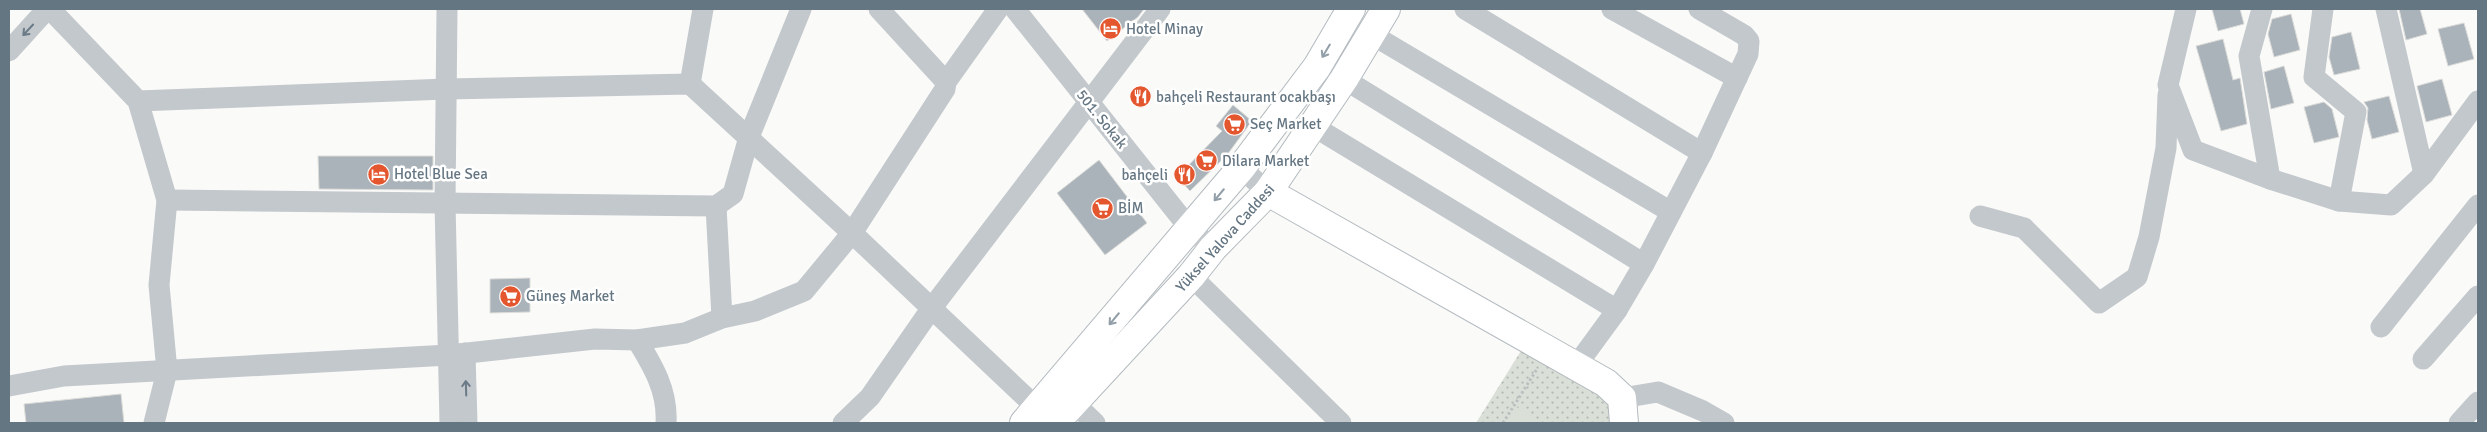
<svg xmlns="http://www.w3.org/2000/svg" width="2487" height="432" viewBox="0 0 2487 432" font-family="Signika,sans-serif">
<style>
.park{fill:url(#park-dots)}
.garden{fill:#dadfd7}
.building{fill:#aab3b9;stroke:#dcdcda}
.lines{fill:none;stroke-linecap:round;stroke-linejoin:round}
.secondary-casing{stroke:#b3babf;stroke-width:30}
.path{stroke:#bbbfc2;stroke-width:3;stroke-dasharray:2.5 2.5;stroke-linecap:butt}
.street{stroke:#c3c8cc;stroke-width:21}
.secondary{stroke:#fff;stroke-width:28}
.oneway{stroke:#6a7a87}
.oneway2{stroke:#939fa8}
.labels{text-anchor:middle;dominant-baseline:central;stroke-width:5;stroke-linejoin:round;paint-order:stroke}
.poi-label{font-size:15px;fill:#657683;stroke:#fff;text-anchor:start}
.street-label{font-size:15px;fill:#657683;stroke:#fff}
</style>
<defs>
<pattern id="park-dots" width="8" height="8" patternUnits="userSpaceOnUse" patternTransform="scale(1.25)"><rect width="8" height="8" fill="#dadfd7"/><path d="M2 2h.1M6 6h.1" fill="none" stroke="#b4b9b4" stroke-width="1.8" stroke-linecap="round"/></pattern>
</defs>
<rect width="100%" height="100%" fill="#fafaf8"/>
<polygon class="park" points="1524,346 1608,398 1613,418 1610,423 1476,423"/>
<polygon class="garden" points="1513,405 1544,423 1503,423"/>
<g class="building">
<polygon points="1082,9 1144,9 1138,17 1107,41"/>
<polygon points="2212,9 2240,9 2244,24 2218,31"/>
<polygon points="2399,9 2420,9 2427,34 2406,40"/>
<polygon points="2291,14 2300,50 2274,57 2268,34 2272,19"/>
<polygon points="2464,23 2474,59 2448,66 2438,29"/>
<polygon points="2351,32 2360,69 2334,75 2329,57 2332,37"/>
<polygon points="2223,39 2233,80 2240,78 2247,124 2221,131 2196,46"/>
<polygon points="2284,66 2294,103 2271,109 2264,72"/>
<polygon points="2442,79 2452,115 2426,122 2417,86"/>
<polygon points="2389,96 2399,132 2372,139 2367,120 2368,108 2364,102"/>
<polygon points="2324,102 2332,109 2339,137 2314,143 2304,107"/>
<polygon points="1233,105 1252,121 1227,155 1190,191 1177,177 1222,131 1216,126"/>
<polygon points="318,156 433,156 433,190 319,189"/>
<polygon points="1099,160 1147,223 1105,255 1057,193"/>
<polygon points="530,278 530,312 490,313 490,279"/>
<polygon points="121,394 124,423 26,423 24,404"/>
</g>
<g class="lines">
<defs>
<g id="secondary">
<polyline points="1268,192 1606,383 1622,398 1624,423"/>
<polyline points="1024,423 1241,168 1317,67 1351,9"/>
<polyline points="1055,423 1191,276 1213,248 1268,192 1344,79 1386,9"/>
</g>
</defs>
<use href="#secondary" class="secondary-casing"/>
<polyline class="path" points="1503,423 1537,369"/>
<g class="street">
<polyline points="50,9 138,101 167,200 159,285 167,371 154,423"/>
<polyline points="447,9 445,203 450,423"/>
<polyline points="879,9 946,82"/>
<polyline points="998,9 946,82 945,89 852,233 1037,408"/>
<polyline points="1015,9 1190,229 1213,248"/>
<polyline points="1465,9 1702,153"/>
<polyline points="1612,9 1737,78"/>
<polyline points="2186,9 2168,85 2193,150 2270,179 2339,201 2391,205 2424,174 2478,101"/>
<polyline points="2262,9 2249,56 2270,179"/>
<polyline points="2323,9 2314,77 2356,112 2339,201"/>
<polyline points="2386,9 2424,174"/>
<polyline points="1371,34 1671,212"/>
<polyline points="9,51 47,9"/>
<polyline points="1344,79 1644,264"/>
<polyline points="690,84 703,9"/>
<polyline points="1313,126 1617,310"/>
<polyline points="1241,168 1268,192"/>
<polyline points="167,200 716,206 733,194 749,137 801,9"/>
<polyline points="716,206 722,318"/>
<polyline points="1980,216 2024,228 2099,303 2137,277 2149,237 2166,148 2168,95"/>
<polyline points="1191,276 1341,423"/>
<polyline points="2381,327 2478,205"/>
<path d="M637,340C653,366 668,391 666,423"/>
<polyline points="465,353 467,423"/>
<polyline points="2423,359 2478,296"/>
<polyline points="1576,366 1617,310 1644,264 1702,153 1748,54 1749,41 1744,35 1699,9"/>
<polyline points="9,386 64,376 449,355 595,339 637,340 685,333 722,318 755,311 804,291 852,233 690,84 446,89 138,101"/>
<polyline points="1622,398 1658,392 1703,411 1724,423"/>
<polyline points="1074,403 1095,423"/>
<polyline points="843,423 870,397 931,309 1160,9"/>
<polyline points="2459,423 2478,402"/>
</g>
<use href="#secondary" class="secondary"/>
</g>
<defs><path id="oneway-shaft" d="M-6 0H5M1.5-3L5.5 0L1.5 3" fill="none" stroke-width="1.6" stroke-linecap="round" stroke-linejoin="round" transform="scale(1.25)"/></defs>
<g class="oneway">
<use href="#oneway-shaft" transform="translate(28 30) rotate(133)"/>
<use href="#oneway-shaft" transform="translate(466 388) rotate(-92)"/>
</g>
<g class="oneway2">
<use href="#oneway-shaft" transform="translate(1326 51) rotate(121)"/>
<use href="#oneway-shaft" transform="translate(1219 195) rotate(130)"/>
<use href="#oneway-shaft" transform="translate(1114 319) rotate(130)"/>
</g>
<defs>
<symbol id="hotel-disc" viewBox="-11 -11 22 22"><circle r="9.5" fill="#e4572e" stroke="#fff"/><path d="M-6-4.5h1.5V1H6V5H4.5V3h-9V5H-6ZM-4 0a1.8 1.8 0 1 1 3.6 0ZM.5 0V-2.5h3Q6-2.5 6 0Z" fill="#fff"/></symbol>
<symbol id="restaurant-disc" viewBox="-11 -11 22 22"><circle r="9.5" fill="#e4572e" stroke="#fff"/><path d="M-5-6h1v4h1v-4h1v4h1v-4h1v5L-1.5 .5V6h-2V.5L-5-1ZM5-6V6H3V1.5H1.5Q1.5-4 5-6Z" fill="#fff"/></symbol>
<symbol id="supermarket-disc" viewBox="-11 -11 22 22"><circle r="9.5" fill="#e4572e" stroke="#fff"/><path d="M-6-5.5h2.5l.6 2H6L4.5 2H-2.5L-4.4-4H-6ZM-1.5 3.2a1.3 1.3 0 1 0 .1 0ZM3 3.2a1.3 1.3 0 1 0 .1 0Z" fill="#fff"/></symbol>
</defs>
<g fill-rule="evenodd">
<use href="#hotel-disc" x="1098" y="16" width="25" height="25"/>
<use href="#restaurant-disc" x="1128" y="84" width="25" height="25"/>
<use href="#supermarket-disc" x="1222" y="112" width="25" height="25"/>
<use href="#supermarket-disc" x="1194" y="148" width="25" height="25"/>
<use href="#hotel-disc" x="366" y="162" width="25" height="25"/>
<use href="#restaurant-disc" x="1172" y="162" width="25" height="25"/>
<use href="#supermarket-disc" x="1090" y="196" width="25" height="25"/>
<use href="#supermarket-disc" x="498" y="284" width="25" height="25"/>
</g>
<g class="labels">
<g class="poi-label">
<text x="1126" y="29">Hotel Minay</text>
<text x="1156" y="97">bahçeli Restaurant ocakbaşı</text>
<text x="1250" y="124">Seç Market</text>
<text x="1222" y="161">Dilara Market</text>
<text x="394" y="174">Hotel Blue Sea</text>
<text x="1168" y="175" text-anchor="end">bahçeli</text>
<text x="1118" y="208">BİM</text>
<text x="526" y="296">Güneş Market</text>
</g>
<g class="street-label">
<text transform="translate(1102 119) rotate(51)">501. Sokak</text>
<text transform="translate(1225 238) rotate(-48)">Yüksel Yalova Caddesi</text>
</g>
</g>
<rect width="2487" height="432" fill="none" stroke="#657683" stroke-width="20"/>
</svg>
